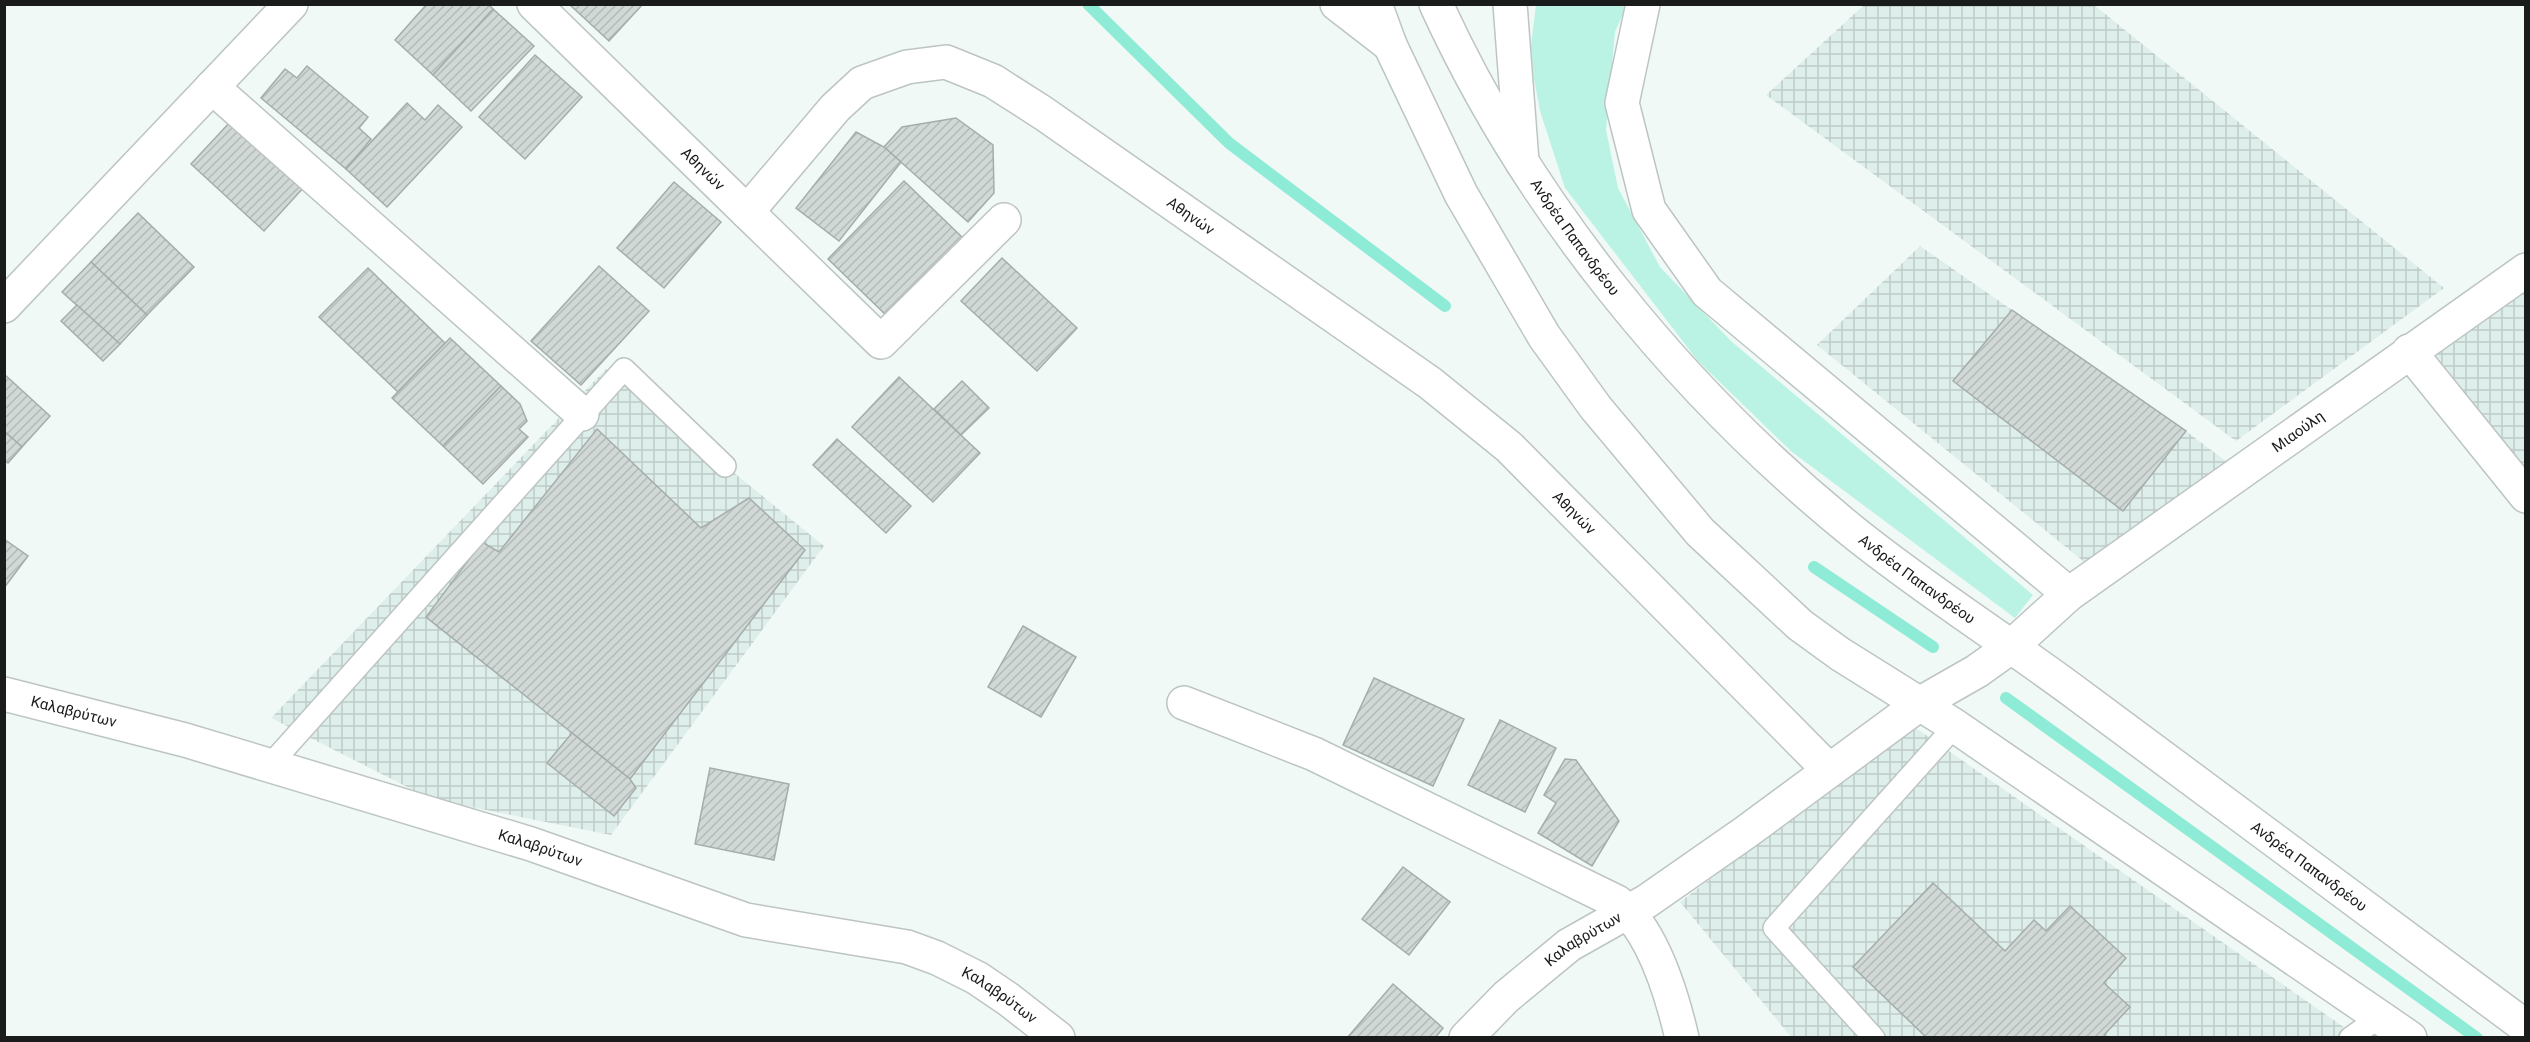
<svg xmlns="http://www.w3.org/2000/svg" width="2530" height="1042" viewBox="0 0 2530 1042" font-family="Roboto,sans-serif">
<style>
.industrial{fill:url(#industrial-grid)}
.green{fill:#baf3e4}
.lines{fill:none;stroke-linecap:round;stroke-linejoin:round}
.stream{stroke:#8eebd5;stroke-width:12}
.building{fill:url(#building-hatch);stroke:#a5adab;stroke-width:1.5}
.service-casing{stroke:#bdc5c3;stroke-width:24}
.minor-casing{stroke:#bdc5c3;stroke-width:36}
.secondary-casing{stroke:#bdc5c3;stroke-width:36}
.motorway-casing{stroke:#bdc5c3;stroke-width:36}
.service{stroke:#fff;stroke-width:21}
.minor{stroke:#fff;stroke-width:33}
.secondary{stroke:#fff;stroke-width:33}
.motorway{stroke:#fff;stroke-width:33}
.labels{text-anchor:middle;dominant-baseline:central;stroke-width:5;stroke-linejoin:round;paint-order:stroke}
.street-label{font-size:15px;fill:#191c1b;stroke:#f1f9f7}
</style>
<defs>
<pattern id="industrial-grid" width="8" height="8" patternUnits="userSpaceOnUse" patternTransform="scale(1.5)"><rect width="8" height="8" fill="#deefeb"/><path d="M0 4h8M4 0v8" fill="none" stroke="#beccc9"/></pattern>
<pattern id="building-hatch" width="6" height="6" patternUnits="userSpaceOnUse" patternTransform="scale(1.5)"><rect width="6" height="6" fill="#d1d9d7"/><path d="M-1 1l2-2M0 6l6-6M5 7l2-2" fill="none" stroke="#b3bab8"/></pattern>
</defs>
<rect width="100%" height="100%" fill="#f1f9f7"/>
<g class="industrial">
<polygon points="1865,4 2094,5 2444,288 2236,441 1766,95"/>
<polygon points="1920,246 2186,431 2227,462 2088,565 1817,345"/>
<polygon points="2525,290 2525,477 2429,358"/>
<polygon points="606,369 824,546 611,835 431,799 271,718"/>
<polygon points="1913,726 2358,1037 1791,1037 1680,902"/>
</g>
<polygon class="green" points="1536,5 1627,5 1615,32 1606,130 1618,188 1660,267 1731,341 2033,595 2015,618 1792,452 1698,361 1565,188 1540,111 1534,79 1531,45"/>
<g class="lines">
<g class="stream">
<polyline points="1088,4 1229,143 1445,306"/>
<polyline points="1814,567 1933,647"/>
<polyline points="2006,698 2477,1038"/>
</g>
</g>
<g class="building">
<polygon points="427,4 488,4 493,9 433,75 395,40"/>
<polygon points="569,4 643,4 609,41"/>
<polygon points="493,9 534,46 471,111 433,75"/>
<polygon points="535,55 582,97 525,159 479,117"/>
<polygon points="307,66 368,117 359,128 371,139 346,169 261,98 285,69 297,78"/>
<polygon points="407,103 425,120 438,105 462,127 387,207 346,169"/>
<polygon points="956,118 993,145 994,193 968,222 884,147 902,127"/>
<polygon points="231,121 304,187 264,231 191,164"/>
<polygon points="856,132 884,147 901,162 839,241 796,208"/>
<polygon points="904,181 964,239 888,317 828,259"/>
<polygon points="674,182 721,222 664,288 617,248"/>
<polygon points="138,213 194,267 147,315 91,262"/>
<polygon points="1002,258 1077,328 1037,371 961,301"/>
<polygon points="91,262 147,315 120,344 62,292"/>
<polygon points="599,266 649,311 581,385 531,341"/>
<polygon points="368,268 445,343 398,392 319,317"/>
<polygon points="77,305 120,344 103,361 61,321"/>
<polygon points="2012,310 2186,431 2123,511 1953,381"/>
<polygon points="450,338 501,386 443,446 392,398"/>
<polygon points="4,374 50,416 22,447 4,431"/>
<polygon points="899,377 980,453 933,502 852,427"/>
<polygon points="962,381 989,408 961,435 934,409"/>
<polygon points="501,386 520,404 527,421 519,429 528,437 483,484 443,446"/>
<polygon points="597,429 701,528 749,498 805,550 630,779 426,617 482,542 499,552"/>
<polygon points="4,431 22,447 8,463 4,460"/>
<polygon points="837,439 911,506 886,533 813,465"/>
<polygon points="4,539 28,556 4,588"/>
<polygon points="1023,626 1076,657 1041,717 988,687"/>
<polygon points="1374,678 1464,719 1433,786 1343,745"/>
<polygon points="1500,720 1556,748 1525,812 1468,785"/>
<polygon points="572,733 630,779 636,788 614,816 547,763"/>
<polygon points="1565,759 1576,760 1619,821 1592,866 1538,833 1556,803 1544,795"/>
<polygon points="710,768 789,784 774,860 695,844"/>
<polygon points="1403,867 1450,902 1409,955 1362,919"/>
<polygon points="1933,883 2005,951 2034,920 2046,931 2070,906 2126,958 2104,983 2130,1007 2104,1035 2107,1038 1927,1038 1853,967"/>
<polygon points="1393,984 1443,1028 1435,1038 1347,1038"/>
</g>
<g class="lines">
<defs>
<g id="service">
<polyline points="270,765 624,369 725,466"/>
<polyline points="1874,1038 1774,928 1955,726"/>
<polyline points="2350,1038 2380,1017"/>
</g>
<g id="minor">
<path id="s1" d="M534,4L747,212L835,108L862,83L907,67L946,62L993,81L1043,113L1430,383L1509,447L1828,769"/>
<polyline points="1643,4 1622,103 1649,210 1707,292 2069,594"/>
<polyline points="212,87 582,414"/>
<polyline points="747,212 881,342 1004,220"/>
<polyline points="4,306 291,4"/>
<polyline points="2409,351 2526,496"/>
<path id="s2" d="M4,694L185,740L531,844L746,920L907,947L937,958L977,978L1008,999L1058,1038"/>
<path d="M1184,703L1314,754L1617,902C1653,930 1672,995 1682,1038"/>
<path id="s3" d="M1466,1038L1506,997L1569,945L1647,901L1746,832L1921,703L1977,671L2012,646L2069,594L2526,270"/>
</g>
<g id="secondary">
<polyline points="1337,4 1390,45"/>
<polyline points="1375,4 1390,45 1461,194 1544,336 1596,408 1700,532 1800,625 1840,654 1955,726 2410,1038"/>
<path id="s4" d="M1436,4C1528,206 1681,392 1852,531C1925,590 2005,640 2080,696C2228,807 2377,917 2526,1027"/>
</g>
<polyline id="motorway" points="1510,4 1522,162"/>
</defs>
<use href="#service" class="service-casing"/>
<use href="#minor" class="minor-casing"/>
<use href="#secondary" class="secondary-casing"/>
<use href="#motorway" class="motorway-casing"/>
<use href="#service" class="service"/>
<use href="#minor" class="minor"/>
<use href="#secondary" class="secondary"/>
<use href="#motorway" class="motorway"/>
</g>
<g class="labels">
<g class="street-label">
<text stroke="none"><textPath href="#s1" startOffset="236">Αθηνών</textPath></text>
<text stroke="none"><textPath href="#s1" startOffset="848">Αθηνών</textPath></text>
<text stroke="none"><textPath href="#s4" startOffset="272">Ανδρέα Παπανδρέου</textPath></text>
<text stroke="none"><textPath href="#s3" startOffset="1032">Μιαούλη</textPath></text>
<text stroke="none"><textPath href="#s1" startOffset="1334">Αθηνών</textPath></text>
<text stroke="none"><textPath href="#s4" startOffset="758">Ανδρέα Παπανδρέου</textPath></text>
<text stroke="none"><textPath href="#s2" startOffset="72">Καλαβρύτων</textPath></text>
<text stroke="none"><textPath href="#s2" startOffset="558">Καλαβρύτων</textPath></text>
<text stroke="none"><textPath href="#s4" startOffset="1244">Ανδρέα Παπανδρέου</textPath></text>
<text stroke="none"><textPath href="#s3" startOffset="154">Καλαβρύτων</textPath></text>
<text stroke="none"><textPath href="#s2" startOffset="1044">Καλαβρύτων</textPath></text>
</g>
</g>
<rect width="2530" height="1042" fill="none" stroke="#191c1b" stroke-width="12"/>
</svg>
